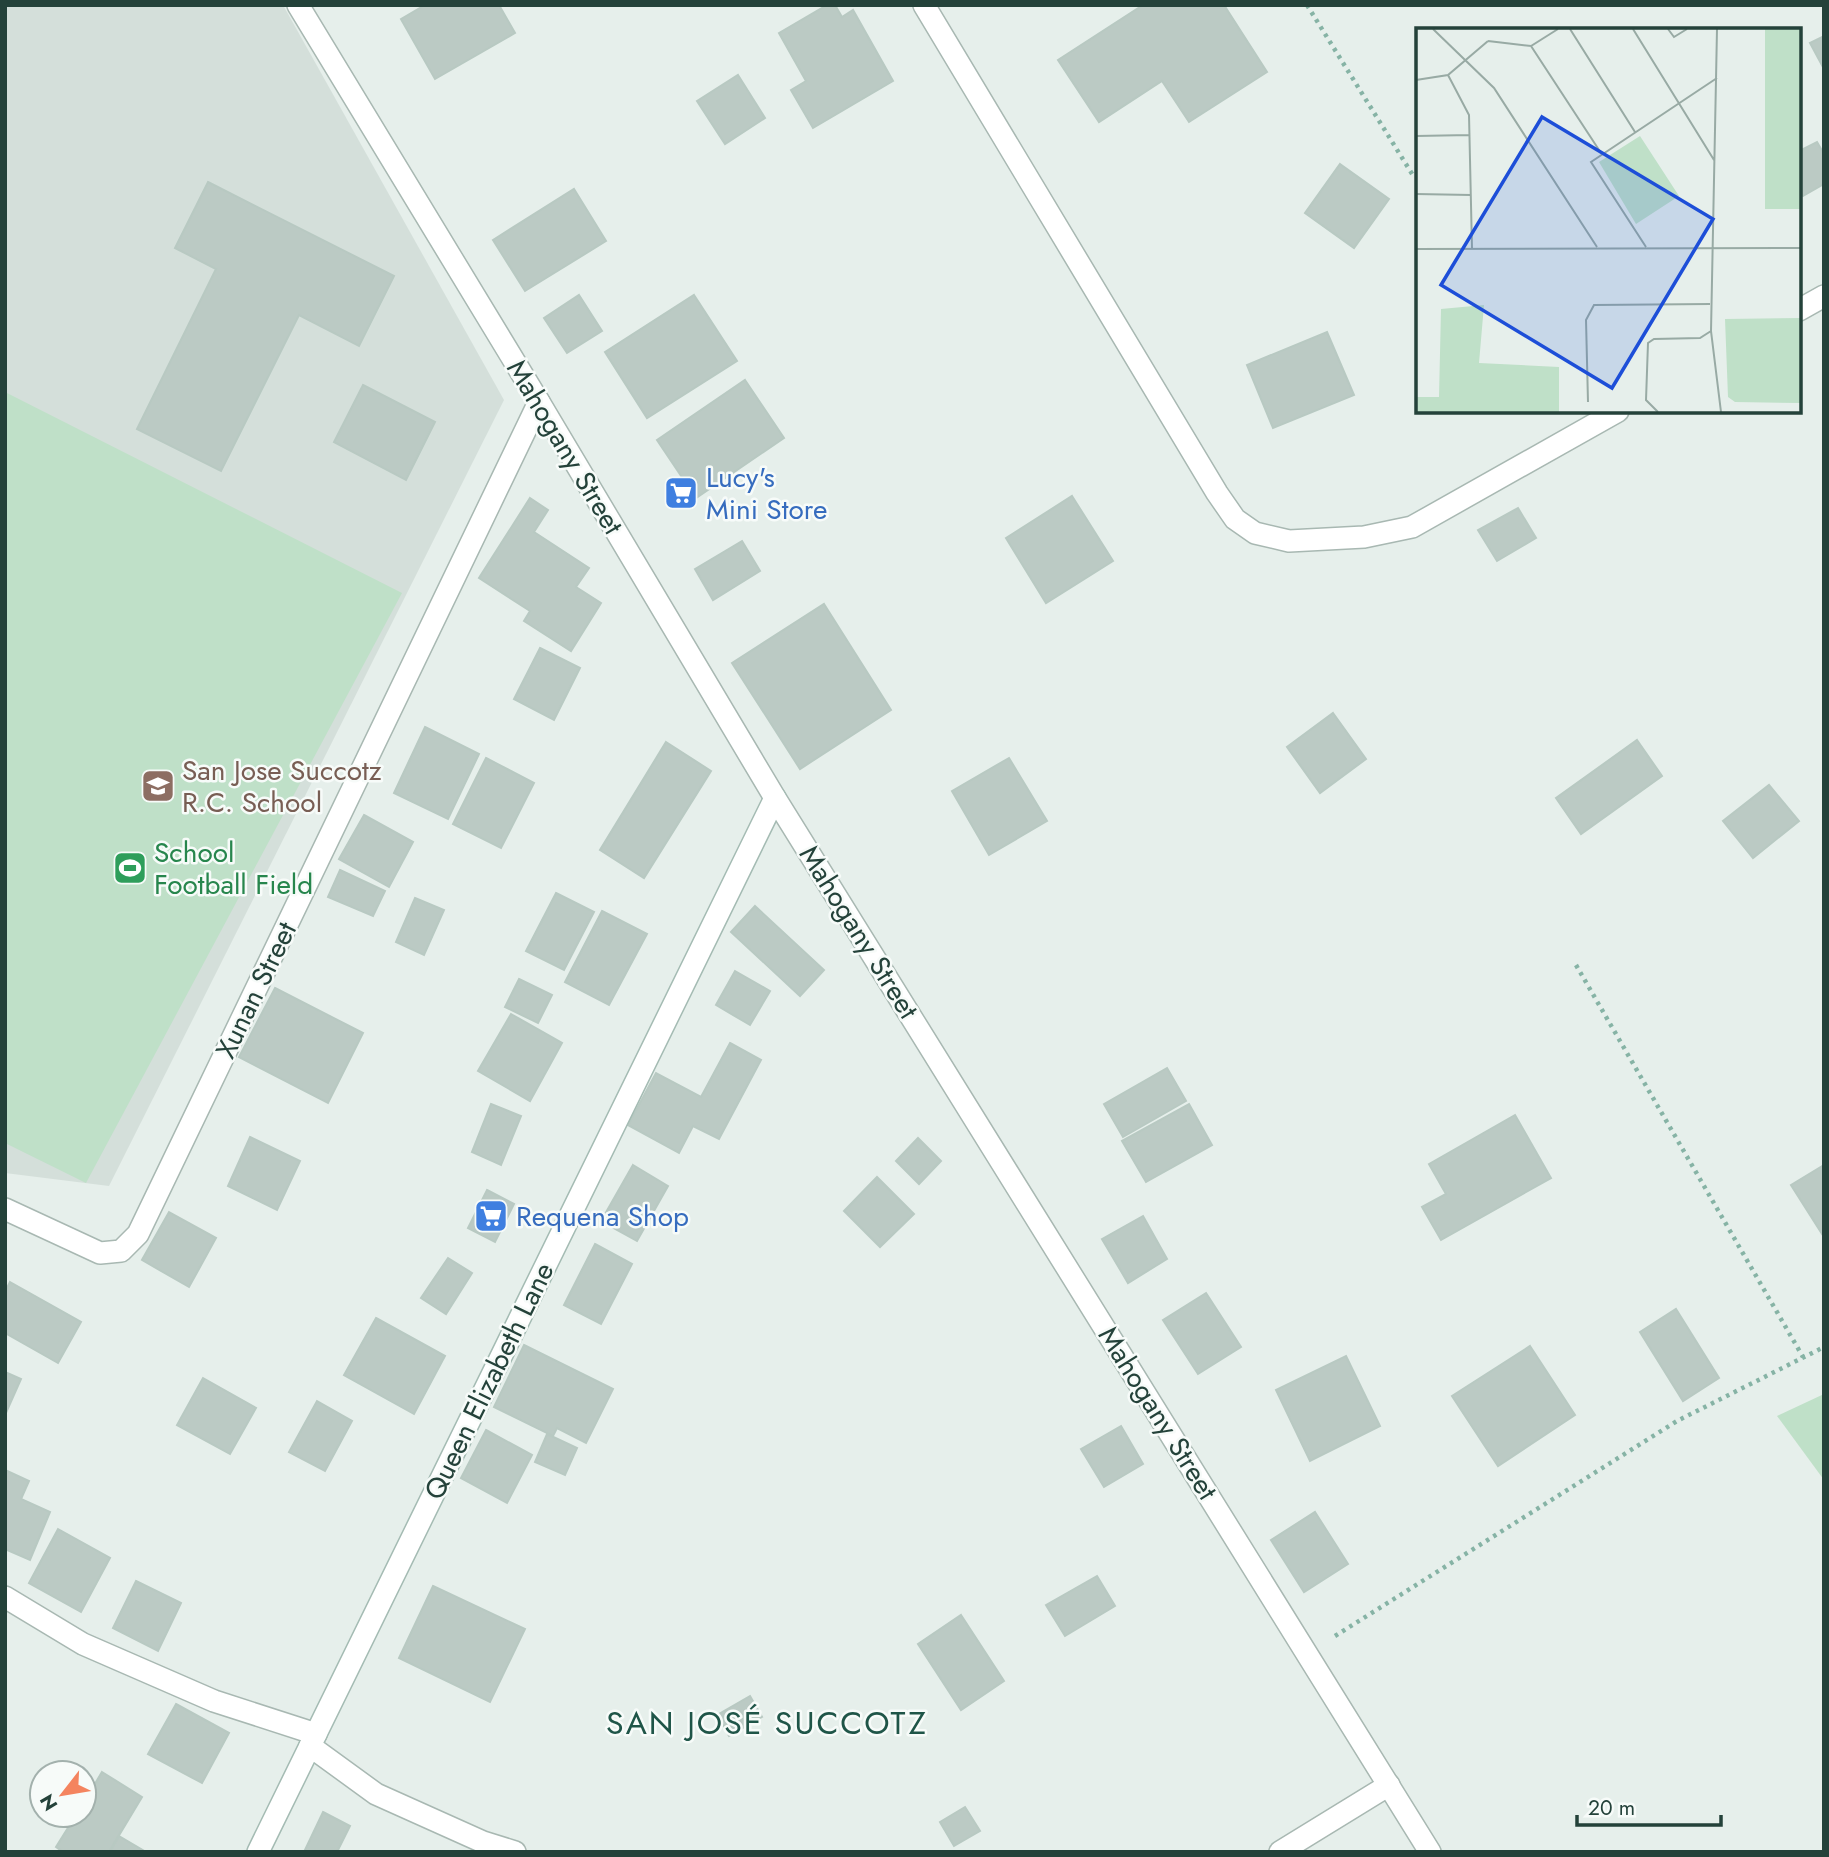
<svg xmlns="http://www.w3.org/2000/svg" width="1829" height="1857" viewBox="0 0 1829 1857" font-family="Jost,sans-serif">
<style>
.built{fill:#d4dfda}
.green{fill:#bfe0c8}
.building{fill:#bbcac4;stroke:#b8c9c2;stroke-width:2}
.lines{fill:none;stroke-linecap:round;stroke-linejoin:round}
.lane-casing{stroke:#a8b8b2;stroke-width:24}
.street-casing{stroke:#a8b8b2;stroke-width:24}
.secondary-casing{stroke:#a4bbb3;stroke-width:24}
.path{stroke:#86b3a5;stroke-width:4.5;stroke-dasharray:3.5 5;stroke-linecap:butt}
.lane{stroke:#fff;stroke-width:21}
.street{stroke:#fff;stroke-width:21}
.secondary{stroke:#fff;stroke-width:21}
.labels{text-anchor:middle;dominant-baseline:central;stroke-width:5;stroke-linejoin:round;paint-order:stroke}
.street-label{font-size:28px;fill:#24423a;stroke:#f7fbf9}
.shop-label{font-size:28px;fill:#366cbe;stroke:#f7fbf9;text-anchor:start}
.education-label{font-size:28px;fill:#785e54;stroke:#f7fbf9;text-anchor:start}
.leisure-label{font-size:28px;fill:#27864d;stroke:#f7fbf9;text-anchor:start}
.quarter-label{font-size:32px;letter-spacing:2px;fill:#1f5548;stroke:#f7fbf9}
.inset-road{fill:none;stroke:#98aaa4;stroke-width:2}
.view{fill:#1d4ed8;fill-opacity:0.15;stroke:#1d4ed8;stroke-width:3.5}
.inset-edge{fill:none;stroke:#24423a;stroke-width:3.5}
</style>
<rect width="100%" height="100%" fill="#e6efeb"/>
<polygon class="built" points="5,5 283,5 504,400 109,1186 5,1173"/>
<g class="green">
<polygon points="5,392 402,593 86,1183 5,1143"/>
<polygon points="1824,1394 1824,1480 1777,1416"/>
</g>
<g class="building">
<polygon points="425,5 499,5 515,33 435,79 401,19"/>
<polygon points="827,5 835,5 842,17 853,10 893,81 813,128 791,90 806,81 779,33"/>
<polygon points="1143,5 1224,5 1267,72 1189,122 1162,81 1099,122 1058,60"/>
<polygon points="1824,36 1824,69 1810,43"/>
<polygon points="738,75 765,118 725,144 697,101"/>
<polygon points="1817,142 1824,154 1824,184 1803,196 1799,189 1799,151"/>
<polygon points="1340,164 1389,199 1354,248 1305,213"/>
<polygon points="208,182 394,276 359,346 299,315 221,471 137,429 216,269 175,248"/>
<polygon points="574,189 606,241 525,291 493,240"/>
<polygon points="579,295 602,331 567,353 544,318"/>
<polygon points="694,295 737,361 647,418 605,352"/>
<polygon points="1327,332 1354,395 1273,428 1247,365"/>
<polygon points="745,380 784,438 696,498 657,440"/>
<polygon points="363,385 435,422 406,480 334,442"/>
<polygon points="1072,496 1113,561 1046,603 1006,538"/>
<polygon points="530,498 548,510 534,532 589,568 576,587 601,603 571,651 524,621 530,611 479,578"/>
<polygon points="1518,508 1536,538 1497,561 1478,530"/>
<polygon points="742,541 760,571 713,600 695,569"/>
<polygon points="824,604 891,710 800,769 732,663"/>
<polygon points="540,648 580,668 554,720 514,699"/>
<polygon points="1333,713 1366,759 1320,793 1287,747"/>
<polygon points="425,727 479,754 448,819 394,793"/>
<polygon points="1637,740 1662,776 1581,834 1556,798"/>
<polygon points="666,742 711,771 644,878 600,850"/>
<polygon points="486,758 534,783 501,848 453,824"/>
<polygon points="1009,758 1047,821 989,855 952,791"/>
<polygon points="1769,785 1799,821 1753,858 1723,821"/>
<polygon points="364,815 413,842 389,887 339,859"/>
<polygon points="340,870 385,891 373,916 328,897"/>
<polygon points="556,893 594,912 564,970 526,951"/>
<polygon points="415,898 444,910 424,955 396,942"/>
<polygon points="755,906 824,970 800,996 731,932"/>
<polygon points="602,911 647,934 609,1005 565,982"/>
<polygon points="735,971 770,991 750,1025 716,1005"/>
<polygon points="519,979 552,995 538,1023 505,1007"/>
<polygon points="275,988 363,1033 328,1103 239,1057"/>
<polygon points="511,1014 562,1043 530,1101 478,1071"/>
<polygon points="730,1043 761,1060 719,1139 693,1126 679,1153 628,1125 656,1073 701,1097"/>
<polygon points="1167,1068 1186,1101 1123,1137 1104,1104"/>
<polygon points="491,1104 521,1116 501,1165 472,1152"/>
<polygon points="1189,1104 1212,1145 1146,1182 1122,1141"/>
<polygon points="1515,1115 1551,1178 1441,1240 1422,1207 1446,1194 1429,1164"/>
<polygon points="250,1137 300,1161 277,1210 228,1186"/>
<polygon points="918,1138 941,1161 919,1184 896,1161"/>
<polygon points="633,1165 668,1186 637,1241 601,1221"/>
<polygon points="1824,1165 1824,1237 1791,1185"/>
<polygon points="877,1177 914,1214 880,1247 844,1211"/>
<polygon points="487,1190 514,1204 495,1242 468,1228"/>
<polygon points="169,1212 216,1238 189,1287 142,1260"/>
<polygon points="1143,1216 1167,1259 1128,1283 1102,1239"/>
<polygon points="595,1244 632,1264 601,1324 564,1305"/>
<polygon points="448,1258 472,1273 446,1314 421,1298"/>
<polygon points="10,1282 81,1322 58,1363 5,1333 5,1292"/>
<polygon points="1206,1293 1241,1347 1198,1374 1163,1320"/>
<polygon points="1676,1309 1719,1378 1683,1401 1640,1332"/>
<polygon points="376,1318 445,1356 414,1414 344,1375"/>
<polygon points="524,1345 613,1389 586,1443 557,1428 553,1436 494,1407"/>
<polygon points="1530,1346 1575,1415 1498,1466 1452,1396"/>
<polygon points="1346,1356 1380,1426 1310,1461 1276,1390"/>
<polygon points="5,1372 21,1379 5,1415"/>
<polygon points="203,1378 256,1408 230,1454 177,1425"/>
<polygon points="317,1401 352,1421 325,1471 289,1452"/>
<polygon points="1121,1426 1143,1464 1104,1487 1081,1449"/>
<polygon points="486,1430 532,1455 507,1503 461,1478"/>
<polygon points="547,1434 577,1448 565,1475 535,1462"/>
<polygon points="5,1470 29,1481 21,1499 50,1512 30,1560 5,1549"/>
<polygon points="1315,1512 1348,1564 1304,1592 1271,1540"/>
<polygon points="58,1529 110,1558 81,1612 29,1583"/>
<polygon points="1097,1576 1115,1606 1065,1636 1046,1605"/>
<polygon points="136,1581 181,1603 158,1651 113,1628"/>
<polygon points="433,1586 525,1629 490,1702 399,1658"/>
<polygon points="961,1615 1004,1681 961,1710 918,1644"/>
<polygon points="750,1696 762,1717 729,1736 717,1715"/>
<polygon points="176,1704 229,1733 202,1783 148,1754"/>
<polygon points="102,1772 142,1797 109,1852 63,1852 56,1847 76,1815 84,1815 84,1802"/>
<polygon points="965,1807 980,1831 954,1846 940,1822"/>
<polygon points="323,1812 350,1826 337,1852 304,1852"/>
<polygon points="119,1836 146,1852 110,1852"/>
</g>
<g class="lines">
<defs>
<g id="lane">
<polyline points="5,1597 83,1644 214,1701 316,1734"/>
<polyline points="310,1746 376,1794 483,1842 515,1852"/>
</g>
<g id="street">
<polyline points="298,5 539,402 775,798 1430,1852"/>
<polyline points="924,5 1217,493 1235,519 1255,533 1289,541 1364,537 1412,527 1618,411"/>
<polyline points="1799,310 1824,296"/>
<polyline points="5,1209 100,1253 121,1251 138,1234 539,402"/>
<polyline points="1280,1852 1389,1785"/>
</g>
<polyline id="secondary" points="258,1852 775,798"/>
</defs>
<use href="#lane" class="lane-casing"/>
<use href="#street" class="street-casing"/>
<use href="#secondary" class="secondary-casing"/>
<g class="path">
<polyline points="1307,5 1414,177"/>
<polyline points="1576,965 1803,1357"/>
<polyline points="1335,1636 1677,1421 1824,1347"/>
</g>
<use href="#lane" class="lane"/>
<use href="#street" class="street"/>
<use href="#secondary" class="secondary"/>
</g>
<defs>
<symbol id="supermarket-square" viewBox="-11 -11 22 22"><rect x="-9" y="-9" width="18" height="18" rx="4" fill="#3f7fe0" stroke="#f7fbf9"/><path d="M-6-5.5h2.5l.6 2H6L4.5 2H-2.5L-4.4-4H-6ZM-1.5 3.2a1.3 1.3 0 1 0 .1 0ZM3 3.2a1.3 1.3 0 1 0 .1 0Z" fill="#fff"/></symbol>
<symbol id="school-square" viewBox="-11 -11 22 22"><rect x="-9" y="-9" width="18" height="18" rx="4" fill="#8d6e63" stroke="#f7fbf9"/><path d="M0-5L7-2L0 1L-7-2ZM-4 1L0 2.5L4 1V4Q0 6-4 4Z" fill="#fff"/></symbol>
<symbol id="stadium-square" viewBox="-11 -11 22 22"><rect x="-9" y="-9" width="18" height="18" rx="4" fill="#2e9e5b" stroke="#f7fbf9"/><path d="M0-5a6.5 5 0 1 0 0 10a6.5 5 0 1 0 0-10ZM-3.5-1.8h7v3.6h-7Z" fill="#fff"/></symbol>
</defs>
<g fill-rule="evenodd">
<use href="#supermarket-square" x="662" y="474" width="38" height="38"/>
<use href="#school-square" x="139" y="767" width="38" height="38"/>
<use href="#stadium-square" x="111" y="849" width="38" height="38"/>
<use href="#supermarket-square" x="472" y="1197" width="38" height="38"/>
</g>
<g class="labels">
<g class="street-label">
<text transform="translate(565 447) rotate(59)">Mahogany Street</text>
<text transform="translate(859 932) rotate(58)">Mahogany Street</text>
<text transform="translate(256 990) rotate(-64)">Xunan Street</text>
<text transform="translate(489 1381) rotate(-64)">Queen Elizabeth Lane</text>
<text transform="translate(1158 1413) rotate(58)">Mahogany Street</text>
</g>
<g class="shop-label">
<text x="706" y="477">Lucy's<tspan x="706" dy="32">Mini Store</tspan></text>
<text x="516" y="1216">Requena Shop</text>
</g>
<g class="education-label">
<text x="182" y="770">San Jose Succotz<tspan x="182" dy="32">R.C. School</tspan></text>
</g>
<g class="leisure-label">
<text x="154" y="852">School<tspan x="154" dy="32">Football Field</tspan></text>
</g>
<g class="quarter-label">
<text x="767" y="1723">SAN JOSÉ SUCCOTZ</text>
</g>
</g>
<g transform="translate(1416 28)">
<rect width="385" height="385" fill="#e6efeb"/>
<path d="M349,1H385V181H349ZM224,108L263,168L220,196L183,134ZM68,277L63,335L143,339V384H0V369H23L25,281ZM385,290V375L319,374L312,369L309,291Z" fill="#bfe0c8"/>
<path class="inset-road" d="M17,1L78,60L181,219M154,1L219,104M217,1L298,132M252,1L258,9L271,1M301,1L295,303L305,384M72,13L115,18L142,1M115,18L185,125M32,47L53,87L56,221M0,52L32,47L72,13M0,108L54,107M0,166L55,167M230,219L175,134L301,50M0,221L385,220M172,374L170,292L178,277L294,276M242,384L230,372L232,315L238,311L284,310L295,303"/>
<path class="view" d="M126,89L297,191L196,360L25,257Z"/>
<rect width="385" height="385" class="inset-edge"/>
</g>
<rect width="1829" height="1857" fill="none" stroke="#24423a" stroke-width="14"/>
<g transform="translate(63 1794) rotate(239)"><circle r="33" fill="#f7fbf9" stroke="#a3b1ad" stroke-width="2"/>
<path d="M0-5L12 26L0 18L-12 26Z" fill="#f4845f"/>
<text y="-10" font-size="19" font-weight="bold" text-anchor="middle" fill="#24423a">N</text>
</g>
<path d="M1577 1815v10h144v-10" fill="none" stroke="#24423a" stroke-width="3.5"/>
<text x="1588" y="1815" font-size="21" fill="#24423a" stroke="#f7fbf9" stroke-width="5" paint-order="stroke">20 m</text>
</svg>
